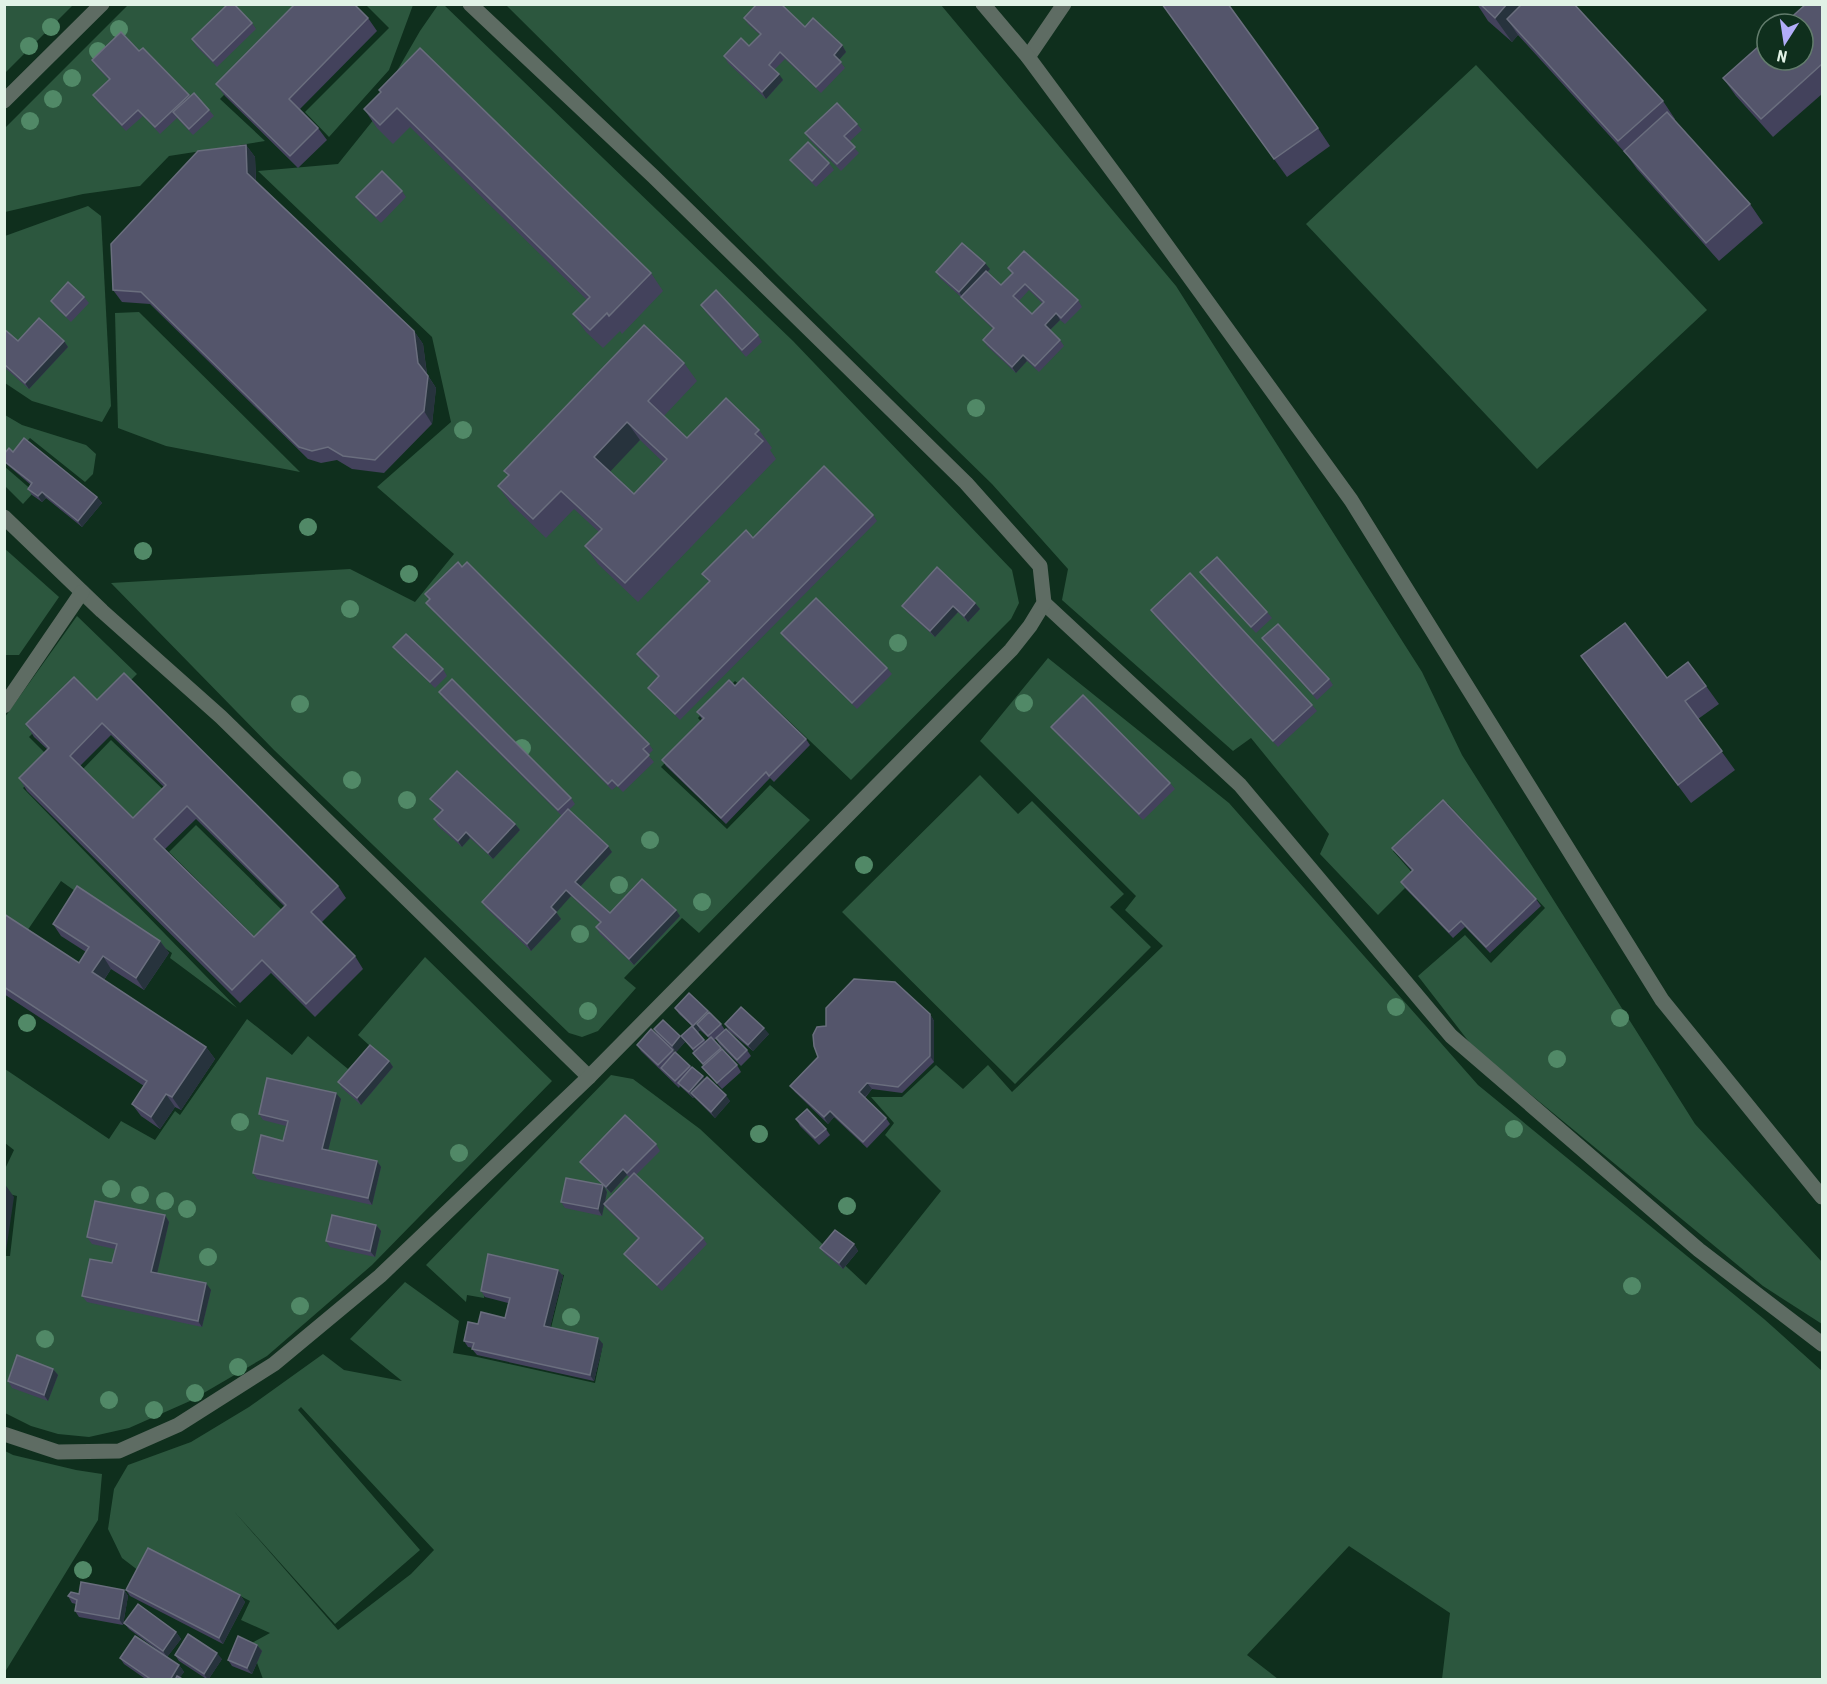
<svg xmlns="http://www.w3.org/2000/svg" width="1827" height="1684" viewBox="0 0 1827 1684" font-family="'Roboto Condensed',sans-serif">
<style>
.green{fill:#2c573e;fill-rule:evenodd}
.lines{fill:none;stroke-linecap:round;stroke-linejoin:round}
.service{stroke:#5e6c63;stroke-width:15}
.minor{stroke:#5e6c63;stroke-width:15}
.tree{fill:#518967}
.wall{fill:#43425c;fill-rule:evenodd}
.shaded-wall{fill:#27333d}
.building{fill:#54556b;stroke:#6a6e7e;stroke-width:1.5;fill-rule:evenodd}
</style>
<rect width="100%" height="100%" fill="#0f2f1d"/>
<g class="green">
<polygon points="5,4 73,4 73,5 5,73"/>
<polygon points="443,4 793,341 1012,570 1019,603 1011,619 851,780 747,681 742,687 735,681 698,718 703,724 661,767 727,829 770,785 810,820 699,933 682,918 624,978 636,988 598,1031 582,1037 569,1033 274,750 111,583 350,569 415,602 454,554 377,487 451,422 432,337 258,171 338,164 395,93 394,76 420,31 438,5"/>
<polygon points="128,5 312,5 220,99 265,141 169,156 140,186 83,194 5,212 5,128"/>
<polygon points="366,5 413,5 389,70 329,137 305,112 389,28"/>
<polygon points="506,5 941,5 1176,286 1422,672 1462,755 1695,1124 1822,1262 1822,1324 1763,1286 1473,1047 1418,976 1465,935 1491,963 1545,908 1447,803 1393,851 1416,877 1378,915 1320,854 1329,834 1251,738 1233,751 1062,600 1068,569 992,484 779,276"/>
<polygon points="1476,65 1707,310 1537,469 1306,224"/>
<polygon points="88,206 101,216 111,406 102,422 32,401 5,383 5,236"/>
<polygon points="139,312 300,472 166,446 118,428 115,313"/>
<polygon points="5,415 22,425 86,445 96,454 93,474 85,482 30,438 5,464"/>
<polygon points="4,466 34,492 23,504 5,486"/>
<polygon points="4,548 59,597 19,655 5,655"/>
<polygon points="77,616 137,674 103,708 80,686 29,737 52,760 23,788 237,1008 170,958 172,953 85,892 82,896 61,881 27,931 5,923 5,717"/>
<path d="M1048,658L1229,803L1478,1085L1764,1319L1822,1371V1679H1442L1450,1613L1349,1546L1247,1655L1278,1679H263L250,1644L270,1633L241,1620L250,1601L151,1550L139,1571L122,1558L108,1529L114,1489L128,1465L191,1442L249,1407L323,1354L344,1370L402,1381L350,1339L405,1282L459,1321L453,1353L477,1357L595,1383L603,1344L550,1332L564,1275L492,1260L484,1298L467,1295L466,1302L426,1265L611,1075L633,1079L700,1129L866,1285L941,1191L885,1135L894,1123L871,1097H902L936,1065L963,1089L988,1065L1012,1092L1163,946L1125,910L1136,896L980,741ZM301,1407L434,1550L411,1574L338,1630L232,1509L335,1624L420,1550L298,1410Z"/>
<polygon points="111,740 171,797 141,826 83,769"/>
<polygon points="980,775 1018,814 1032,801 1124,894 1110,907 1151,947 1015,1084 842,912"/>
<polygon points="196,825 291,919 264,946 169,852"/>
<polygon points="425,957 552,1081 372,1265 267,1356 190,1401 129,1428 89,1437 58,1434 31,1426 5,1413 4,1256 10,1256 17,1196 5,1193 5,1169 14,1150 5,1143 5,1069 109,1139 121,1121 155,1140 175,1111 180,1115 247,1019 292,1055 308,1036 348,1069 370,1046 358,1035"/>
<polygon points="5,1451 13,1455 76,1470 102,1474 98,1520 5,1672"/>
</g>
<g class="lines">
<g class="service">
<polyline points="1028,57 1064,4"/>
<polyline points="4,101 102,4"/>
<polyline points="4,517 102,611 221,717 589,1077"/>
<polyline points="1044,603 1240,785 1451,1036 1699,1250 1822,1344"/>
<polyline points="4,706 82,592"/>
<polyline points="4,1434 58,1452 119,1451 178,1425 274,1364 380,1276 589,1077 1011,650 1030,626 1044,603 1040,566 966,483 653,176 470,4"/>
</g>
<polyline class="minor" points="983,4 1028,57 1125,188 1351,500 1662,1000 1822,1197"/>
</g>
<g class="tree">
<circle cx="51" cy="27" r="9"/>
<circle cx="119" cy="29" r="9"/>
<circle cx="29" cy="46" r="9"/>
<circle cx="98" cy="51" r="9"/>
<circle cx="72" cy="78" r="9"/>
<circle cx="53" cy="99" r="9"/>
<circle cx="30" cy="121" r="9"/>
<circle cx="976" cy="408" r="9"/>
<circle cx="463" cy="430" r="9"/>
<circle cx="308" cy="527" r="9"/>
<circle cx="143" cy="551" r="9"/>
<circle cx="409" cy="574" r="9"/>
<circle cx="350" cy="609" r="9"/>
<circle cx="898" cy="643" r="9"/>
<circle cx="1024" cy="703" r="9"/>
<circle cx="300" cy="704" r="9"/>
<circle cx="522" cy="748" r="9"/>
<circle cx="352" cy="780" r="9"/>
<circle cx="407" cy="800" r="9"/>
<circle cx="650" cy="840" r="9"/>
<circle cx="864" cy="865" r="9"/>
<circle cx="619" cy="885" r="9"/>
<circle cx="702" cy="902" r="9"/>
<circle cx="580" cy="934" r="9"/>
<circle cx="1396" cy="1007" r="9"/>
<circle cx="588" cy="1011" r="9"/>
<circle cx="1620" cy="1018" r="9"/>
<circle cx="27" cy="1023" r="9"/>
<circle cx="1557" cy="1059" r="9"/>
<circle cx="240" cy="1122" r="9"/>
<circle cx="1514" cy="1129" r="9"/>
<circle cx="759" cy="1134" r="9"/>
<circle cx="459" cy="1153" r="9"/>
<circle cx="111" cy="1189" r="9"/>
<circle cx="140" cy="1195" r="9"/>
<circle cx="165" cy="1201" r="9"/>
<circle cx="847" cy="1206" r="9"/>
<circle cx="187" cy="1209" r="9"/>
<circle cx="208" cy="1257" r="9"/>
<circle cx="1632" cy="1286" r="9"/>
<circle cx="300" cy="1306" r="9"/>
<circle cx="571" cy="1317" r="9"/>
<circle cx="45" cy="1339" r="9"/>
<circle cx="238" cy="1367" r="9"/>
<circle cx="195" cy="1393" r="9"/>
<circle cx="109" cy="1400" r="9"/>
<circle cx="154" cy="1410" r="9"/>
<circle cx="83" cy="1570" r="9"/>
</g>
<g class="wall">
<polygon points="1162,4 1318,128 1330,146 1287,177"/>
<polygon points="1477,4 1574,4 1663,101 1675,119 1674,121 1750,204 1763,223 1719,261 1637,169 1627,155 1518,35 1512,42 1488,21"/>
<polygon points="1822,4 1822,94 1773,137 1736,96 1723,78"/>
<polygon points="368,18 377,31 300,109 318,128 327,140 298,168 225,96 216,84"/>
<polygon points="744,18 805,27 842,45 846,52 839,60 845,68 821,93 785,59 774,70 783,80 766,99 728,63 724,56 749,46 760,35 748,24"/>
<polygon points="252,23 256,29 217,67 196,46 192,39"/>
<polygon points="143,48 190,96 209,110 214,116 193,135 177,118 160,134 143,116 126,131 97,101 93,95 109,80 96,66 92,60 139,51"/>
<polygon points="381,92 651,273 663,291 622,334 620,331 603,348 586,332 573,314 587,300 410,127 393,144 377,128 364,109"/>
<polygon points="857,124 862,130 849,142 859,153 841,171 810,140 805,133"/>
<polygon points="246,145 255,157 256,181 414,331 423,344 427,374 436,388 432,424 384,473 352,469 337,460 321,463 308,459 150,304 122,302 113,290"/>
<polygon points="790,160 829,163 834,170 816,187 795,166"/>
<polygon points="402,191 406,197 381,223 360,203 356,197"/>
<path d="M1008,268L1078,300L1082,307L1065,324L1060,320L1050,330L1060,340L1064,346L1039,372L1027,361L1016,373L987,346L983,340L993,329L966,303L961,297L940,278L936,272L990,269L988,272L1001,285L1012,274ZM1029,290L1042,303L1032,314L1019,301Z"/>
<polygon points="84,297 89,303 71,322 55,307 51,301"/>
<polygon points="701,305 758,335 762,342 746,357 705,311"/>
<polygon points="4,329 18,341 64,341 68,347 29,389 4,367"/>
<path d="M684,363L697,381L664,416L687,438L759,430L772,448L770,450L776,459L638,602L598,564L585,546L599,532L574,509L546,538L511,504L498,486L508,476L504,471ZM640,440L664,463L634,494L610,471Z"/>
<polygon points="13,452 97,497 102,503 82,527 46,498 42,502 32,495 28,489 31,485 4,462 4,454"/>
<polygon points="873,515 877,521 680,720 653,694 648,688 658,677 641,660 637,654 709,582 702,574 753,538"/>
<polygon points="1200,572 1267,612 1272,618 1256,633 1204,578"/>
<polygon points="425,594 649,744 653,750 648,755 654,762 623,792 617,786 612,790 431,609 426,603 429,600"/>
<polygon points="975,603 980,609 968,622 958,612 935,637 907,612 902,606"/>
<polygon points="1151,610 1312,705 1317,711 1278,747 1155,616"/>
<polygon points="781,633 887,668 892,674 857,709 785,639"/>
<polygon points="1262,638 1329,679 1333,685 1317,700 1267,644"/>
<polygon points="393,647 443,669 447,676 435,688 398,653"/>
<polygon points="1581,656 1667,678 1706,686 1719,704 1698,719 1735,770 1691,803"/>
<polygon points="735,686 806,739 810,745 774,782 770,778 726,824 666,766 662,760 702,719 697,712"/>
<polygon points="439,692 571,798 575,804 569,810 612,852 580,887 610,913 676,910 680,916 634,965 600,934 596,927 600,923 571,896 556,912 561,919 531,951 486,908 482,902 562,816 443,698"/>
<path d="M97,700L338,886L346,898L321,923L355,956L363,969L315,1017L271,973L240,1003L27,791L19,778L48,750L34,737L26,724ZM111,735L164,787L133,818L80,766ZM196,819L285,907L254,937L165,849Z"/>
<polygon points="1051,727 1170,783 1175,789 1143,820 1056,733"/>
<polygon points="430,799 515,824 520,830 493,859 470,838 462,847 438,826 434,819 441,811 435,805"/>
<polygon points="1392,848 1536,899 1541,906 1490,953 1465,927 1453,938 1405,888 1401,882 1412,871 1397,854"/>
<polygon points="4,914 79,963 86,952 61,936 53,924 160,941 169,953 144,990 111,969 104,980 206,1047 215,1059 181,1110 175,1107 160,1129 141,1116 132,1104 144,1086 4,994"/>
<path d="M689,993L721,1024L725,1030L747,1050L751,1056L741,1066L720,1045L716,1039L714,1040L737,1065L741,1072L722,1089L707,1073L702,1067L704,1066L693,1053L694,1052L681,1036L692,1026L679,1014L675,1008ZM700,1030L709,1038L705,1041L698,1032Z"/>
<polygon points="930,1014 934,1021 934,1062 902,1093 872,1089 865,1098 886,1118 890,1124 867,1148 834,1117 828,1124 795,1092 790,1086 818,1057"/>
<polygon points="725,1024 769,1034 753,1051 729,1031"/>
<polygon points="654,1029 685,1042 676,1052 658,1036"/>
<polygon points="637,1045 673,1050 675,1053 730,1101 715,1118 694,1097 693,1098 680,1086 679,1088 641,1051"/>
<polygon points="389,1061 393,1067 361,1105 342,1088 338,1082"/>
<polygon points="341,1099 328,1150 377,1161 381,1167 372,1205 257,1179 253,1173 283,1141 286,1126 263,1120 259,1114"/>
<polygon points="796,1119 826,1129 830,1135 819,1145 800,1126"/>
<path d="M656,1144L660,1151L636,1175L703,1238L707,1244L662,1291L629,1260L624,1254L638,1239L608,1210L604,1205L602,1216L565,1208L561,1202L603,1185L584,1168L580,1162ZM627,1175L629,1177L605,1203L607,1192L603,1186L611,1193Z"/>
<polygon points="165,1215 169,1222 157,1273 211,1290 202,1327 87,1302 82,1296 112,1263 115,1249 92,1244 87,1237"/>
<polygon points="376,1225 381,1231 375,1257 330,1247 326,1241"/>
<polygon points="854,1244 858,1251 843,1269 825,1254 820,1248"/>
<polygon points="558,1270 563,1276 550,1327 603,1344 594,1381 477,1355 472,1349 473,1348 468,1347 464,1341 478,1324 505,1318 508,1303 485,1297 481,1291"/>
<polygon points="53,1369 58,1375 48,1401 12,1388 8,1381"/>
<polygon points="124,1590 128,1596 123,1625 79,1617 75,1611 76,1604 72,1603 68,1596"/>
<polygon points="126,1590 240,1595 245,1602 223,1644 130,1596"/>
<polygon points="124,1623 176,1632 181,1639 167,1657 129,1629"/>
<polygon points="257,1645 262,1651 252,1674 232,1666 228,1660"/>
<polygon points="175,1655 222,1659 208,1680 179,1661"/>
<polygon points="120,1658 179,1665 184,1672 180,1677 184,1680 147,1680 124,1664"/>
</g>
<g class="shaded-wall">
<polygon points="1507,4 1546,4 1507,19 1518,35 1512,42 1495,18"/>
<polygon points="842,45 846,52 838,61 834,55"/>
<polygon points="779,74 783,80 766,99 762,92"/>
<polygon points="246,145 255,157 256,185 247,173"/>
<polygon points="985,263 990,269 963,298 959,292"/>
<polygon points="1056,313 1060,320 1049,331 1045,325"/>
<polygon points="414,331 423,344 427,376 418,363"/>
<polygon points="64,341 68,347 29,389 25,383"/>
<polygon points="1023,355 1027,361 1016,373 1012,367"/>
<polygon points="428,376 436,388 432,424 424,411"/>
<polygon points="627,422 640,440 607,475 594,457"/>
<polygon points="42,492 46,498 42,502 38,496"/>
<polygon points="97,497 102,503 82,527 78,521"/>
<polygon points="975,603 980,609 968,622 964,616"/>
<polygon points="953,606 958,612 935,637 930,631"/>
<polygon points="515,824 520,830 493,859 488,853"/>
<polygon points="466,832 470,838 462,847 458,841"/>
<polygon points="608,846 612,852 579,888 575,882"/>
<polygon points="566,890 571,896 555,914 551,907"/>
<polygon points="676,910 680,916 634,965 629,959"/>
<polygon points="556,912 561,919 531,951 527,944"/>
<polygon points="160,941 169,953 144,990 136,978"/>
<polygon points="103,956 111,969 101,984 92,972"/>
<polygon points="708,1011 712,1017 697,1024 700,1030 698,1032 693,1026"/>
<polygon points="930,1014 934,1021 934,1062 930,1056"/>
<polygon points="764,1028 769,1034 753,1051 748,1045"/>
<polygon points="680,1036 685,1042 676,1052 672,1046"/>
<polygon points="206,1047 215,1059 181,1110 172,1097"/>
<polygon points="389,1061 393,1067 361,1105 357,1098"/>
<polygon points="703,1076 707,1083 691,1093 694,1097 693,1098 689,1092"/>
<polygon points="867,1083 872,1089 863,1099 859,1092"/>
<polygon points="336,1093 341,1099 327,1155 322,1149"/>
<polygon points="166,1094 175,1107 160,1129 151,1117"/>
<polygon points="726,1095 730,1101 715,1118 711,1112"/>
<polygon points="830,1111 834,1117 828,1124 824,1117"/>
<polygon points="377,1161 381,1167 372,1205 368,1198"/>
<polygon points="623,1169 627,1175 611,1193 606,1187"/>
<polygon points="4,1183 14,1197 6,1251 4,1249"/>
<polygon points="603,1185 607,1192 602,1216 598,1209"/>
<polygon points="165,1215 169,1222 156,1278 151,1272"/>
<polygon points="376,1225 381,1231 375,1257 370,1251"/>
<polygon points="854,1244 858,1251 843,1269 839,1263"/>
<polygon points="558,1270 563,1276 549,1332 544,1326"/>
<polygon points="206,1283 211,1290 202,1327 198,1321"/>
<polygon points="598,1338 603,1344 594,1381 590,1375"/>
<polygon points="53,1369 58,1375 48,1401 44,1395"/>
<polygon points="124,1590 128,1596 123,1625 119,1619"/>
<polygon points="240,1595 245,1602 223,1644 219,1638"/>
<polygon points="176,1632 181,1639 167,1657 163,1651"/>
<polygon points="257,1645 262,1651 252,1674 247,1668"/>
<polygon points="217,1653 222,1659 208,1680 204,1674"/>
<polygon points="179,1665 184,1672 178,1680 170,1680"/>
</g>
<g class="building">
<polygon points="228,4 234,4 252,23 213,61 192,39"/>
<polygon points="295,4 354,4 368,18 289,99 318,128 290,156 216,84"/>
<polygon points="757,4 781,4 805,27 813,18 842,45 834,55 841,62 816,87 780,52 769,65 779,74 762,92 724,56 741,38 749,46 761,34 744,18"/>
<polygon points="1162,4 1228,4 1318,128 1274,159"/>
<polygon points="1480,4 1507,4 1495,18"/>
<polygon points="1522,4 1574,4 1663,101 1618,141 1507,19"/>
<polygon points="1806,4 1822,4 1822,64 1761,119 1723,78 1767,39 1767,60 1803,60 1803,24 1784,24"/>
<polygon points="121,32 139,51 143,48 189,95 155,127 138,110 122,125 93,95 110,79 92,60"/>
<polygon points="420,48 651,273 609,316 607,313 590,330 573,314 590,297 397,108 380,125 364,109 381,92 379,90"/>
<polygon points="194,93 209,110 189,129 173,112"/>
<polygon points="837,103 857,124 844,136 855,147 837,164 805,133"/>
<polygon points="1667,112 1750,204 1706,243 1624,151"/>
<polygon points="808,142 829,163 812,181 790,160"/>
<polygon points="246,145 247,173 414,331 418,363 428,376 424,411 375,460 343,456 328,447 312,451 299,447 141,292 113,290 111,244 198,151"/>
<polygon points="382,171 402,191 376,216 356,197"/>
<polygon points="962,243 985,263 959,292 936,272"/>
<path d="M1024,251L1078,300L1061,318L1056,313L1045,325L1060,340L1035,366L1023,355L1012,367L983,340L994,328L961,297L986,271L1001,285L1013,273L1008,268ZM1025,284L1044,302L1032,314L1013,296Z"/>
<polygon points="68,282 84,297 66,316 51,301"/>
<polygon points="716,290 758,335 742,350 701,305"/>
<polygon points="39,318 64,341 25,383 4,364 4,329 18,341"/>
<path d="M644,325L684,363L648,401L687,438L726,398L759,430L755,434L763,441L625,583L585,546L602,529L561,491L533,519L498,486L509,475L504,471ZM627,422L667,459L634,494L594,457Z"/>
<polygon points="24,438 97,497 78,521 42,492 38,496 28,489 32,483 4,461 4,454 9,448 13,452"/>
<polygon points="824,466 873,515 675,714 648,688 659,676 637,654 710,581 702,574 746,530 753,538"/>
<polygon points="1217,557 1267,612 1251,627 1200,572"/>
<polygon points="458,562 462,567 467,562 649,744 643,749 649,755 618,786 612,780 608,784 426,603 430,599 425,594"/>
<polygon points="937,567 975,603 964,616 953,606 930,631 902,606"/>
<polygon points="1190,573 1312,705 1273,741 1151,610"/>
<polygon points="816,598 887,668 852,703 781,633"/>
<polygon points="1625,623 1667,678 1688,662 1706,686 1685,701 1722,751 1678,785 1581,656"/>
<polygon points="1278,624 1329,679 1313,694 1262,638"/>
<polygon points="406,634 443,669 430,682 393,647"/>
<path d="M124,673L338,886L311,912L355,956L306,1004L262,960L232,990L19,778L49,748L26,724L74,677L97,700ZM102,723L166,785L133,818L70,756ZM187,806L286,905L254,937L154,839Z"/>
<polygon points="743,678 806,739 769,776 766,772 721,818 662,760 704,718 697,712 729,680 735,686"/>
<polygon points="452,679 571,798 558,810 439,692"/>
<polygon points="1083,695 1170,783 1139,814 1051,727"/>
<polygon points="457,771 515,824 488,853 466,832 458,841 434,819 443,810 430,799"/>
<polygon points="1443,800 1536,899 1486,947 1461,921 1449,932 1401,882 1413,870 1392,848"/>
<polygon points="568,809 608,846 575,882 610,913 642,879 676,910 629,959 596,927 601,922 566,890 551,907 556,912 527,944 482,902"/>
<polygon points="77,886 160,941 136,978 103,956 92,972 206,1047 172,1097 166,1094 151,1117 132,1104 147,1081 4,987 4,914 79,963 89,947 53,924"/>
<polygon points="854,979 895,982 930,1014 930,1056 898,1087 867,1083 859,1092 886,1118 863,1142 830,1111 824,1117 790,1086 818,1057 814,1046 813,1035 817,1027 826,1026 826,1008"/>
<polygon points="689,993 708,1011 693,1026 675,1008"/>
<polygon points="741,1007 764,1028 748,1045 725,1024"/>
<polygon points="709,1012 721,1024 708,1036 697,1024"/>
<polygon points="663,1020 680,1036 672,1046 654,1029"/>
<polygon points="692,1026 704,1040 693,1049 681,1036"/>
<polygon points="651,1029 673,1050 658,1065 637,1045"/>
<polygon points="726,1029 747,1050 737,1060 716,1038"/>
<polygon points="711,1037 721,1048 703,1064 693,1053"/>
<polygon points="370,1045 389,1061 357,1098 338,1082"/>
<polygon points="722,1049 737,1065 717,1083 702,1067"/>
<polygon points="675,1052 690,1066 675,1081 661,1068"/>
<polygon points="692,1067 703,1076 689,1092 678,1083"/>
<polygon points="707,1077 726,1095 711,1112 691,1093"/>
<polygon points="267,1078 336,1093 322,1149 377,1161 368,1198 253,1173 261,1135 283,1141 288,1121 259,1114"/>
<polygon points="807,1109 826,1129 815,1138 796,1119"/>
<polygon points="625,1115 656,1144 627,1173 623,1169 606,1187 580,1162"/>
<polygon points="634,1173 703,1238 657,1285 624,1254 639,1238 604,1204"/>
<polygon points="566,1178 603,1185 598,1209 561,1202"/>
<polygon points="95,1201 165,1215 151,1272 206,1283 198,1321 82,1296 90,1259 112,1263 117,1244 87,1237"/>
<polygon points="332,1215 376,1225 370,1251 326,1241"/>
<polygon points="835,1230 854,1244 839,1263 820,1248"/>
<polygon points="488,1254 558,1270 544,1326 598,1338 590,1375 472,1349 474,1343 464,1341 468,1322 478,1324 481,1312 505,1318 510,1298 481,1291"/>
<polygon points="17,1355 53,1369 44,1395 8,1381"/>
<polygon points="148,1548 240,1595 219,1638 126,1590"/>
<polygon points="81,1582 124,1590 119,1619 75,1611 77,1600 68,1596 71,1592 79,1594"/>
<polygon points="138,1604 176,1632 163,1651 124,1623"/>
<polygon points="188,1634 217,1653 204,1674 175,1655"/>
<polygon points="135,1636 179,1665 170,1680 152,1680 120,1658"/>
<polygon points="238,1636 257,1645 247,1668 228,1660"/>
<polygon points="177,1676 184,1680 175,1680"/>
</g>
<rect width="1827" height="1684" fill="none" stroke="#e1f2e6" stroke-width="12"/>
<g transform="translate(1785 42) rotate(192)"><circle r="28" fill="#0f2f1d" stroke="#637d6d" stroke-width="1.5"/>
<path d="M0-4.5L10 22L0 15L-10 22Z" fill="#b2adf9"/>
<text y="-9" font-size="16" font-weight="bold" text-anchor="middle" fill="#e1f2e6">N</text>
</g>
</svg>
